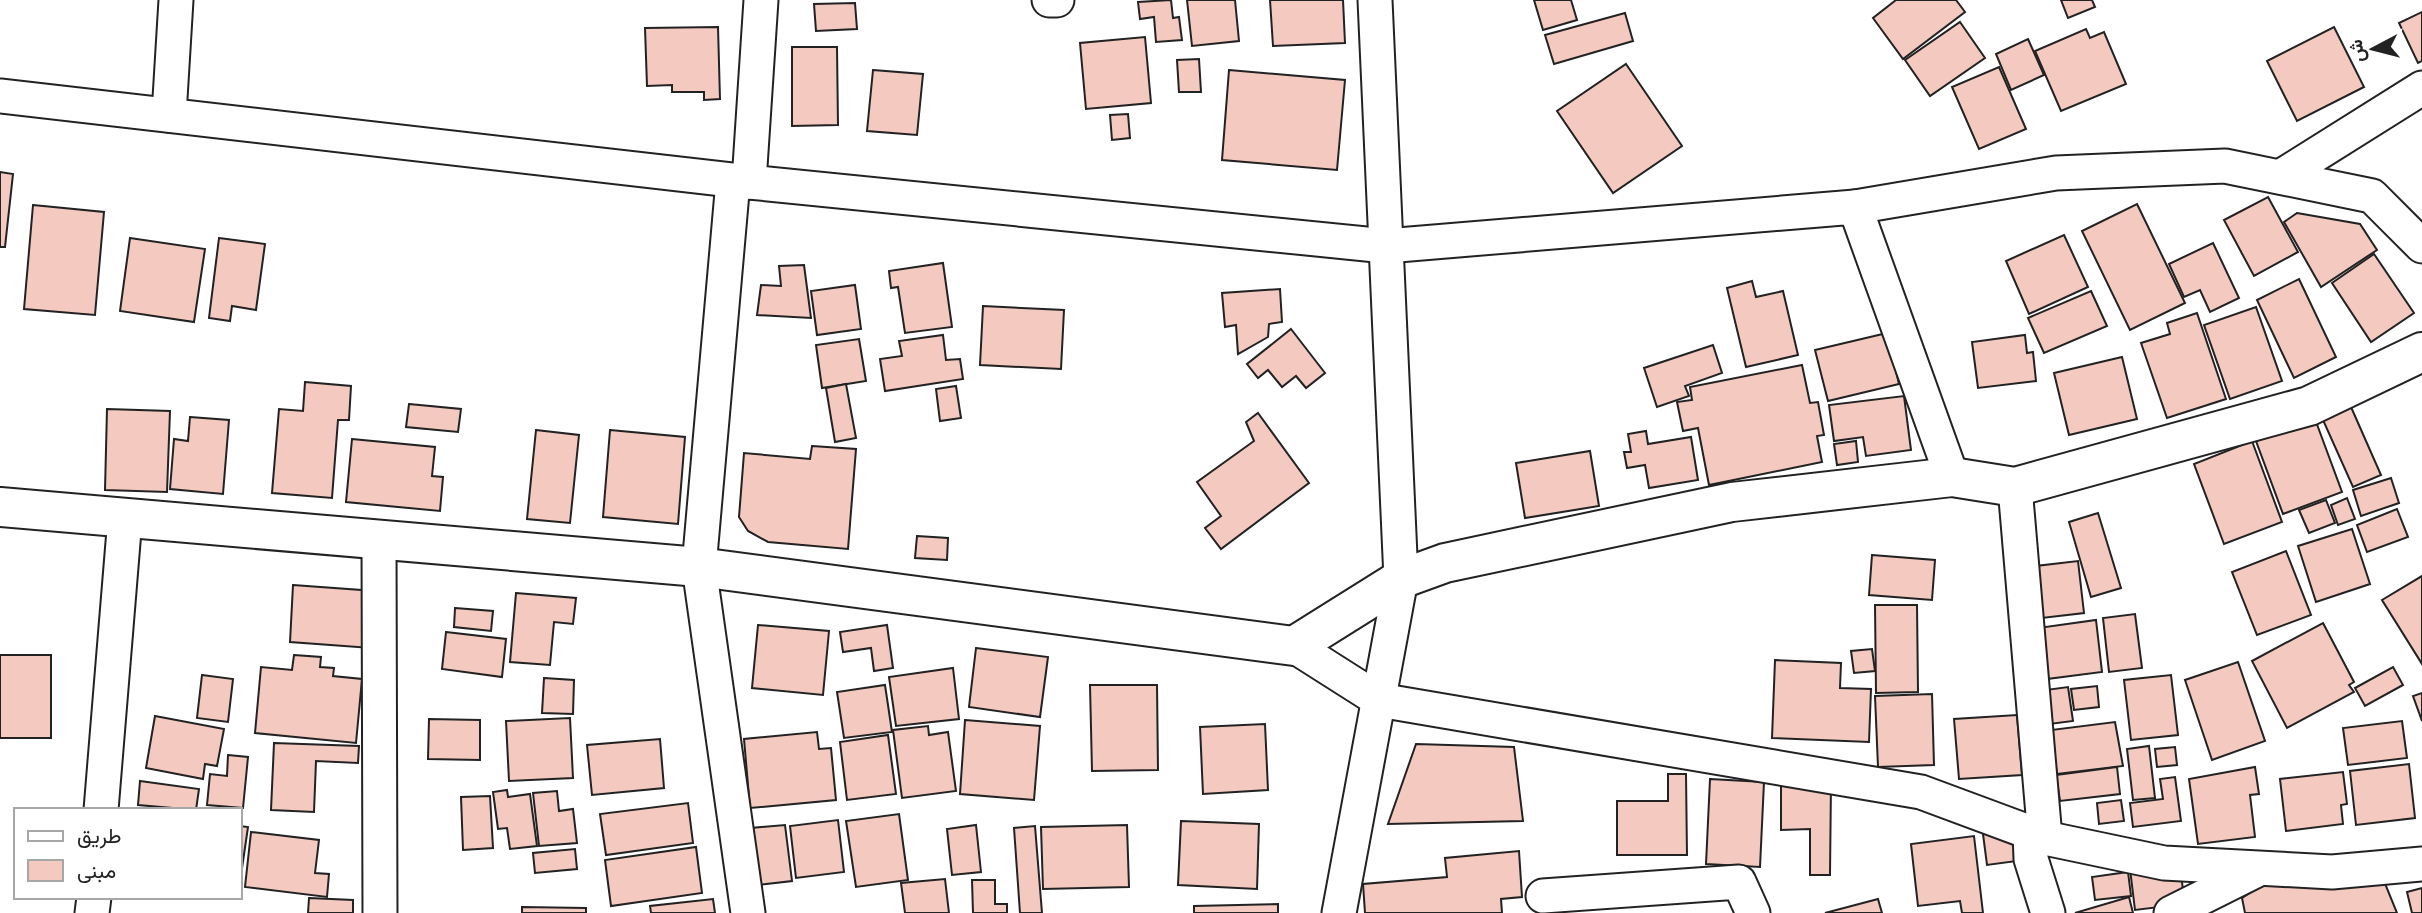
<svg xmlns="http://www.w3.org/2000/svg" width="2422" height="913" viewBox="0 0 2422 913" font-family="'Public Sans',Vazirmatn,sans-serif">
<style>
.building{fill:#f3c9c0;stroke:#222;stroke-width:2}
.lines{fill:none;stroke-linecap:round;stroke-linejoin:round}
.minor-casing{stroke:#222;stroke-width:37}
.tertiary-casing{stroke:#222;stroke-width:42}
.minor{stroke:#fff;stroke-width:33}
.tertiary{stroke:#fff;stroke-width:38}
</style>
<rect width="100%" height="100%" fill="#fff"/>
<g class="building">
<polygon points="1171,0 1173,18 1179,17 1182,40 1156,42 1154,17 1140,19 1138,2"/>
<polygon points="1187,0 1235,0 1239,41 1192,46"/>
<polygon points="1270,0 1343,0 1345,43 1273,46"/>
<polygon points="1534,0 1571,0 1577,20 1543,30"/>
<polygon points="1896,0 1956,0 1965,12 1903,59 1873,18"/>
<polygon points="2061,0 2092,0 2095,7 2068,18"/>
<polygon points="855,3 857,29 816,31 814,4"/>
<polygon points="2422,12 2422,61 2418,63 2399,23"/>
<polygon points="1625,13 1633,41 1554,64 1545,35"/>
<polygon points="1960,22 1985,58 1930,96 1905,60"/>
<polygon points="718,27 720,99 704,100 704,92 672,92 672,85 647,86 645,28"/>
<polygon points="2334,27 2364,87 2297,121 2267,61"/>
<polygon points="2086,29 2090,38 2104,32 2126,84 2061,111 2035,51"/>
<polygon points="1145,37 1151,103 1086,109 1080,43"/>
<polygon points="2028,39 2044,75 2011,90 1996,54"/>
<polygon points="792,47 837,47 838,125 792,126"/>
<polygon points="1199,59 1201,92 1179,92 1177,60"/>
<polygon points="1626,64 1682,146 1613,193 1557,111"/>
<polygon points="1999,67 2026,129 1979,149 1952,87"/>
<polygon points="873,70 923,74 917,135 867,131"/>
<polygon points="1229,70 1345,80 1337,170 1222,160"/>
<polygon points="1128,114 1130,138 1112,140 1110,115"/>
<polygon points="0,172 13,174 5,247 0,247"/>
<polygon points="2268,197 2298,252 2254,276 2224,220"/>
<polygon points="2137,204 2185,303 2130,330 2082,231"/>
<polygon points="33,205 104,212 95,315 24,309"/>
<polygon points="2297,213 2360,224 2377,250 2321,287 2284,222"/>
<polygon points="2064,235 2088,287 2029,314 2006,261"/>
<polygon points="130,238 205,249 194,322 120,311"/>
<polygon points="219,238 265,244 256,310 232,306 230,321 209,318"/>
<polygon points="2213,243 2239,298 2210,312 2200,290 2184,297 2169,264"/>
<polygon points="2374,254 2414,313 2371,342 2332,283"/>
<polygon points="943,263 952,327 905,333 898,287 891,288 889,271"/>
<polygon points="804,265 811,318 757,315 761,285 781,286 779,266"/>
<polygon points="2299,279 2336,357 2294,378 2257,300"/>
<polygon points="1752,281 1756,297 1783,291 1798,355 1746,367 1727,288"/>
<polygon points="855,285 861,329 817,335 811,291"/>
<polygon points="1280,289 1282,322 1269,324 1268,337 1238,354 1236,325 1225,327 1222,293"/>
<polygon points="2091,291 2107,326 2044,353 2028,318"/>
<polygon points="983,306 1064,310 1061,369 980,365"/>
<polygon points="2256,307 2282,381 2230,399 2204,325"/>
<polygon points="2197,313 2226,399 2167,418 2141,343 2170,334 2167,323"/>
<polygon points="1291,329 1325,373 1306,388 1296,376 1282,387 1268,370 1258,378 1247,364"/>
<polygon points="1887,333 1899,384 1828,401 1815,350"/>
<polygon points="943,335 946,360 960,359 963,379 885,391 880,359 902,356 899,341"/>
<polygon points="2025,335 2027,353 2033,352 2036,381 1978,388 1972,342"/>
<polygon points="859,339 866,381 822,388 816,345"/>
<polygon points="1713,345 1722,373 1685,386 1689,396 1657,407 1644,368"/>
<polygon points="2122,357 2137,419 2069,435 2054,373"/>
<polygon points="1802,365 1810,403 1818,402 1824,435 1817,436 1822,462 1709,485 1698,428 1683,431 1677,402 1692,400 1690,387"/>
<polygon points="305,382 351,386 349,420 338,420 332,498 272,493 279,409 303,411"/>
<polygon points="846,384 856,438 835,442 826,388"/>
<polygon points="956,386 961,418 940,421 936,389"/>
<polygon points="1904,396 1911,450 1866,456 1863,437 1834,441 1829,405"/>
<polygon points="409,404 461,409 458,432 406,427"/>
<polygon points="2351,407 2381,475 2353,487 2323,420"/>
<polygon points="107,409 170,411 167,492 105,490"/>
<polygon points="1258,413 1309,483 1221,549 1205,528 1221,516 1197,482 1254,441 1246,422"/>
<polygon points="190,417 229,420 223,494 170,489 174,439 188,441"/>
<polygon points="2315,419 2342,492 2283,514 2256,441"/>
<polygon points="536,430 579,435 570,523 527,519"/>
<polygon points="610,430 685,437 678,524 603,517"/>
<polygon points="1646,431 1648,444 1691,437 1698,480 1649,488 1645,465 1627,468 1624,452 1631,452 1628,434"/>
<polygon points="352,439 435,447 432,476 443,477 440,511 346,502"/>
<polygon points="1856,441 1858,462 1837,465 1834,444"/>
<polygon points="2252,441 2282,522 2224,544 2194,464"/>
<polygon points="812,446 856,449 848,549 768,542 748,531 739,517 744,453 810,459"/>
<polygon points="1590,451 1599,506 1525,518 1516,463"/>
<polygon points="2391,478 2399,503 2361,516 2353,490"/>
<polygon points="2347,498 2355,519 2338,525 2331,505"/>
<polygon points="2326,500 2335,523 2309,533 2299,510"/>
<polygon points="2397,509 2408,537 2367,552 2357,525"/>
<polygon points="2098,513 2121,588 2091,597 2069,522"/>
<polygon points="2352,529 2370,584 2316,602 2298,546"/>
<polygon points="917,536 948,538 947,560 915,558"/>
<polygon points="2286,551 2311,615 2257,635 2232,572"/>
<polygon points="1872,555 1935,560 1932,600 1869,595"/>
<polygon points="2078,561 2084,613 2042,618 2036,566"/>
<polygon points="2422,576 2422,664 2382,600"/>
<polygon points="293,585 375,591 371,648 290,642"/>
<polygon points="516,593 576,598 573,624 554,622 550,665 510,662"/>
<polygon points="1875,605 1917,605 1918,692 1876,693"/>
<polygon points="455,608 493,611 491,631 454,627"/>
<polygon points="2135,614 2142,668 2109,672 2103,618"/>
<polygon points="2096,620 2102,672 2039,680 2038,628"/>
<polygon points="2323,623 2354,682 2349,685 2354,692 2287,728 2252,661"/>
<polygon points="758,625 829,631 823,695 752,688"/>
<polygon points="887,625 893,668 874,671 871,648 843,652 840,632"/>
<polygon points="446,632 506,639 502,677 442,669"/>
<polygon points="976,648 1048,657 1040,717 969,707"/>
<polygon points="1872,649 1875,671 1854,673 1851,651"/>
<rect x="0" y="655" width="51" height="83"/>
<polygon points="294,655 321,657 320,667 334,668 333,676 362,679 356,743 255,733 261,667 292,670"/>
<polygon points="1775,660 1841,663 1840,688 1871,689 1869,742 1772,738"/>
<polygon points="2238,662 2265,741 2212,760 2185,680"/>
<polygon points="2393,667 2403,685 2365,706 2355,688"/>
<polygon points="953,668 959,719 896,726 889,677"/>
<polygon points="202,675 233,679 228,722 197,718"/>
<polygon points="2171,675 2178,735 2131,740 2124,680"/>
<polygon points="544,678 574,680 573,714 542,713"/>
<polygon points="885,685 892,732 844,738 837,692"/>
<polygon points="1090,685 1157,685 1158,770 1092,771"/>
<polygon points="2097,686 2099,707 2074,710 2071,689"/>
<polygon points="2068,687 2073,721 2042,725 2038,691"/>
<polygon points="2422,693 2422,721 2413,696"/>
<polygon points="1932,694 1934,765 1878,767 1875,696"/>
<polygon points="2017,715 2022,775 1959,779 1954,719"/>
<polygon points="155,716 224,729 217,766 205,764 203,779 146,768"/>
<polygon points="570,718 573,778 509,781 506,721"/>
<polygon points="429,719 480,720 480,760 428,759"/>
<polygon points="965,720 1040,726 1034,800 960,794"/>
<polygon points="2402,721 2407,758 2348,765 2343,728"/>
<polygon points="2115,722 2123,766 2057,774 2051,730"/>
<polygon points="1265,724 1268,790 1203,794 1200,727"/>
<polygon points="928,726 929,735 948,732 956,791 902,798 893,730"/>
<polygon points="817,732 819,749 831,748 836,800 750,808 744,739"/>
<polygon points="888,735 896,794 847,800 840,742"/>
<polygon points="660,739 664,788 592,795 587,745"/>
<polygon points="274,743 359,746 358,763 316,761 314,812 271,810"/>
<polygon points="1416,744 1514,747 1523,821 1388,824"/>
<polygon points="2149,746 2155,798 2133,800 2127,749"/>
<polygon points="2175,747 2177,765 2157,767 2155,749"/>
<polygon points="228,755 248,757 243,808 207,805 210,774 227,776"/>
<polygon points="2409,764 2415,818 2356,825 2350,771"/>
<polygon points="2117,767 2120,794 2060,801 2056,775"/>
<polygon points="2255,767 2259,794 2250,795 2255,837 2198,844 2189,779"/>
<polygon points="2343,772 2347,804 2341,805 2343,824 2286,831 2280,779"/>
<polygon points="1668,774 1686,774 1687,855 1617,855 1617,801 1668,801"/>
<polygon points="2175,777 2181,821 2133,827 2130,803 2163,799 2160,779"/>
<polygon points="1710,779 1764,782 1760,867 1706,864"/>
<polygon points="140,781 199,789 196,810 138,805"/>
<polygon points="1781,781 1831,782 1830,875 1810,875 1810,829 1781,830"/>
<polygon points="507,790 508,797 530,794 537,846 510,849 507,828 498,829 493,792"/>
<polygon points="557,791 559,811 573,809 577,843 539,846 533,793"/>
<polygon points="490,796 493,848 463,850 461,797"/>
<polygon points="2121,800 2124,821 2099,824 2097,803"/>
<polygon points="688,803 693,843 606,855 600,814"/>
<polygon points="899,814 908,880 856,887 846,821"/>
<polygon points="838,820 844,872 796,878 790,826"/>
<polygon points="1181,821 1259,824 1257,889 1178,885"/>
<polygon points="785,825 792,881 758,885 751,828"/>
<polygon points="976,825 981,872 952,875 947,829"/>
<polygon points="1127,825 1129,887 1043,889 1041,827"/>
<polygon points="240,826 248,827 240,882"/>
<polygon points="1035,826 1042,913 1020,913 1014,828"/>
<polygon points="2013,830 2017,861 1987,865 1983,834"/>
<polygon points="251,832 319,840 315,873 329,874 327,897 245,887"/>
<polygon points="1974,836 1983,913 1962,913 1960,901 1918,906 1911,844"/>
<polygon points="696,847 702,893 611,906 605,860"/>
<polygon points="575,849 577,869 535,873 533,853"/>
<polygon points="1519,851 1522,897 1501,899 1502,913 1365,913 1363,884 1447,877 1445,858"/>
<polygon points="2180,868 2185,904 2135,910 2130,869"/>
<polygon points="2128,872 2131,896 2095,900 2092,877"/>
<polygon points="2273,878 2384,881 2397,913 2245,913 2242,898"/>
<polygon points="945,879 949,913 905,913 901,883"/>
<polygon points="972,880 995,880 995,904 1007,904 1007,913 973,913"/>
<polygon points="2422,888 2422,913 2412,913 2407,892"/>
<polygon points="2129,897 2133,913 2075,913"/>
<polygon points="309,898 353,900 353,913 308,913"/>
<polygon points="713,899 715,913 651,913 650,906"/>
<polygon points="1878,899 1882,913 1825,913"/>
<polygon points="1278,904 1278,913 1194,913 1194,906"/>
<polygon points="522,907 586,908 586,913 522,913"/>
</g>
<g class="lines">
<defs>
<g id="minor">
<polyline points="761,0 749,182 1386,246 1855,207 1952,477"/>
<polyline points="1049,0 1057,0"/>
<polyline points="0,96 749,182"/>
<polyline points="169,115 176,0"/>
<polyline points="2280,177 2422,88"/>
<polyline points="733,181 699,567 748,913"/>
<polyline points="1855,207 2056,173 2225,166 2372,196 2422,246"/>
<polyline points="2015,487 2045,838"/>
<polyline points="379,540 380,913"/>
<polyline points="1294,646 1379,700 1921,792 2045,838 2164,863 2332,872 2422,864"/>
<polyline points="101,810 125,518"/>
<polyline points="2030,833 2031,859 2048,913"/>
<polyline points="1543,896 1739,882 1753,913"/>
<polyline points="92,913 94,897"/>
<polyline points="1339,913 1401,579 1375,0"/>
<polyline points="2171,913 2259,869"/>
</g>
<polyline id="tertiary" points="0,507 699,567 1294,646 1401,579 1445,563 1732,502 1952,477 2015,487 2309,406 2422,352"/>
</defs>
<use href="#minor" class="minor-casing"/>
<use href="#tertiary" class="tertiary-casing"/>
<use href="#minor" class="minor"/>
<use href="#tertiary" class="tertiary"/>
</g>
<rect x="14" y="808" width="228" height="91" fill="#ffffff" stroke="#a7a7a7" stroke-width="2"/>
<rect x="28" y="831" width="35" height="10" fill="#ffffff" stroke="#a7a7a7" stroke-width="2"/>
<text x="77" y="843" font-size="21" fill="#222222">طريق</text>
<rect x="28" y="860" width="35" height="21" fill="#f3c9c0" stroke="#a7a7a7" stroke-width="2"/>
<text x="77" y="878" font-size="21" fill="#222222">مبنى</text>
<g transform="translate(2373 49) rotate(263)" stroke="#ffffff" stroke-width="5" paint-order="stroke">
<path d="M0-5L12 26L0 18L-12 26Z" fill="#222222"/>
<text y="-10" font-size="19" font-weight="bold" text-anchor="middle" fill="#222222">ش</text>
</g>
</svg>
